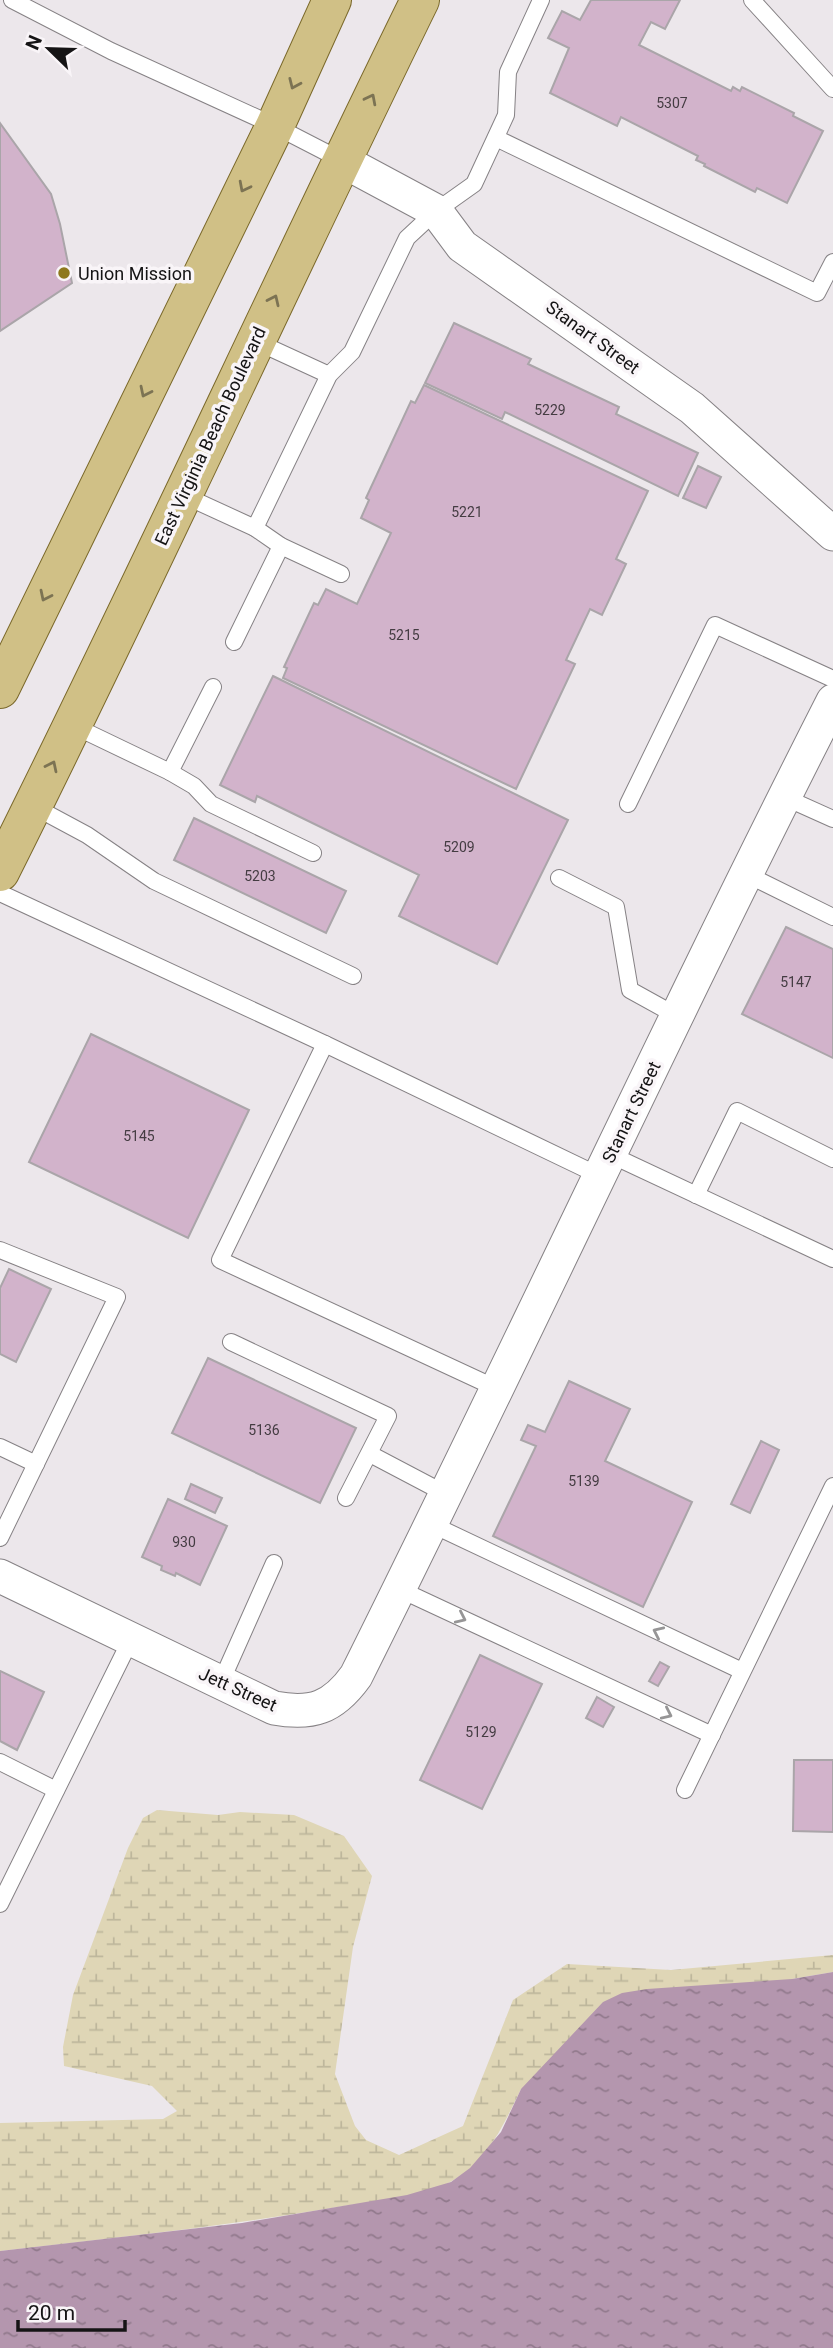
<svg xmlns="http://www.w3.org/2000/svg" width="833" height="2348" viewBox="0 0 833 2348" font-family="Roboto,sans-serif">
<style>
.wetland{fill:url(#wetland-marsh)}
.water{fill:url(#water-ripples)}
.building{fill:#d2b3cb;stroke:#aaa5a9;stroke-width:2}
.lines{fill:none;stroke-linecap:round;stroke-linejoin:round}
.lane-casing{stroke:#868285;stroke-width:18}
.street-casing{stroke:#868285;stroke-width:35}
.primary-casing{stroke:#7a682a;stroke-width:40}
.lane{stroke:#fff;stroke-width:16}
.street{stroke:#fff;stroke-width:33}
.primary{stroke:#d0c086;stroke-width:38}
.oneway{stroke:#7c7353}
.oneway2{stroke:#969596}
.poi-dot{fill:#8e781d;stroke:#f9f5f8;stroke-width:2.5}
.labels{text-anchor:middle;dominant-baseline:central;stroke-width:7;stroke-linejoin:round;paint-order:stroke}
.number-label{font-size:14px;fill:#443c42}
.poi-label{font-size:18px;fill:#151415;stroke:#f9f5f8;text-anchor:start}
.street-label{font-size:18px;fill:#151415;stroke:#f9f5f8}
</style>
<defs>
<pattern id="wetland-marsh" width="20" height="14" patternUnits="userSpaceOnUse" patternTransform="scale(1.75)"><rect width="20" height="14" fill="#dfd6b6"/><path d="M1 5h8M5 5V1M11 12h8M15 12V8" fill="none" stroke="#beb79c"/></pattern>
<pattern id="water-ripples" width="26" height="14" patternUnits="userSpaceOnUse" patternTransform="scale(1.75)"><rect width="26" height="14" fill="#b496ae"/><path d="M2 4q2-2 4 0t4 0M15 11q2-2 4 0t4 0" fill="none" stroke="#91798c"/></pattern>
</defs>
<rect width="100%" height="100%" fill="#ece7eb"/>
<path class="wetland" d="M157,1810L218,1815L240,1812L294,1815L344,1836L372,1876L353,1947L335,2074L355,2126L366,2140L399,2155L463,2126L513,2000L567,1964L671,1970L833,1955V1972L792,1979L521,2089C505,2122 487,2163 452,2181C425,2196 369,2202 338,2207C226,2226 113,2238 0,2251V2123L163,2119L177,2111L152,2086L64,2066L63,2047L73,1995L128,1848L143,1818Z"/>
<polygon class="water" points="833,1972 833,2348 0,2348 0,2251 242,2223 407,2195 451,2182 470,2168 501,2132 521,2089 603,2002 622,1993 647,1989 792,1979"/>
<g class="building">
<polygon points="591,0 680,0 665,29 651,22 639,45 731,91 733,87 740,91 742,87 794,113 793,116 823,131 787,203 757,188 755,192 704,166 705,164 696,160 698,156 621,117 617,126 550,93 569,48 548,38 562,11 580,20"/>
<polygon points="0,123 51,194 60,224 72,283 0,331"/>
<polygon points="454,323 531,359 528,364 619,407 616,414 698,453 678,496 505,412 502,419 425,383"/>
<polygon points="424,385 648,491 616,559 626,564 602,615 590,609 566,660 575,664 516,789 283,678 287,668 284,667 314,603 318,605 326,589 357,604 391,533 361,518 369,500 366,498 411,401 415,403"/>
<polygon points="698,466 721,477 706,508 683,498"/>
<polygon points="273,676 568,820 497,964 399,916 419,875 257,796 255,802 220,785"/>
<polygon points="194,818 346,891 326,933 174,860"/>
<polygon points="786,927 833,949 833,1058 742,1014"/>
<polygon points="91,1034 249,1110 188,1238 29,1162"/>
<polygon points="9,1269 51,1289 16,1362 0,1354 0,1288"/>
<polygon points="208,1358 356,1428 320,1503 172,1433"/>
<polygon points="569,1381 630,1409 605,1461 692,1502 643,1607 493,1536 536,1446 521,1440 528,1425 545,1432"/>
<polygon points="761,1441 779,1450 750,1513 731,1504"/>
<polygon points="191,1484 222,1498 215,1513 185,1499"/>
<polygon points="168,1499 227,1526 200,1585 176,1573 175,1576 161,1570 162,1566 142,1557"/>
<polygon points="480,1655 542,1684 482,1809 420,1780"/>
<polygon points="660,1662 669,1667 658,1686 649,1681"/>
<polygon points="0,1671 44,1692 17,1750 0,1741"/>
<polygon points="597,1697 614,1707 603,1727 586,1718"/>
<polygon points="794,1760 833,1760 833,1832 793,1831"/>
</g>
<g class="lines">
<defs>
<g id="lane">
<polyline points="12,0 111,51 275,126 341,160"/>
<polyline points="752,0 833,89"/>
<polyline points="496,138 817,293 833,262"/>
<polyline points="255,341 329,375"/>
<polyline points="183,495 255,528 329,375 352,352 407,238 436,211 474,184 506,115 508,72 541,0"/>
<polyline points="255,528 281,546 341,574"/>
<polyline points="234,642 281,546"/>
<polyline points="72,725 170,772 213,687"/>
<polyline points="170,772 194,786 211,804 313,853"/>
<polyline points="784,797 833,819"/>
<polyline points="628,804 715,625 833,679"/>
<polyline points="33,806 87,835 154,881 353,976"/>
<polyline points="746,874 833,917"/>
<polyline points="559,878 616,907 630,990 677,1016"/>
<polyline points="0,893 325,1044 600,1176"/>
<polyline points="325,1044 220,1260 498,1389"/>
<polyline points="609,1154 833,1259"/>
<polyline points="696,1195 737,1111 833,1159"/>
<polyline points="0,1250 117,1297 0,1538"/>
<polyline points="231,1342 388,1416 346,1498"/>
<polyline points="0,1447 36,1464"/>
<polyline points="370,1454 446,1494"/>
<polyline points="431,1524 742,1671"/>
<polyline points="399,1589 712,1735"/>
<polyline points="221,1682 274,1563"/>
<polyline points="0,1762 56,1790"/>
<polyline points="685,1790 833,1486"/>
<polyline points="0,1904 131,1639"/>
</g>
<g id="street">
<polyline points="341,160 436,211 462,246 692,408 833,534"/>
<path d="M0,1576L274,1708C312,1715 333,1708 356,1676C518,1352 669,1023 833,701"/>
</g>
<g id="primary">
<polyline points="0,689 275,126 332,0"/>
<path d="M0,872C145,583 278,289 420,0"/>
</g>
</defs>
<use href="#lane" class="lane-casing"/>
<use href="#street" class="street-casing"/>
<use href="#primary" class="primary-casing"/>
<use href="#lane" class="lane"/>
<use href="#street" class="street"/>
<use href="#primary" class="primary"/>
</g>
<defs><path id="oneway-chevron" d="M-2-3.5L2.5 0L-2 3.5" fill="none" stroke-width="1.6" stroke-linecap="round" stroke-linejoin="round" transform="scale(1.75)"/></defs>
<g class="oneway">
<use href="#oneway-chevron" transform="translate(294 84) rotate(114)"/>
<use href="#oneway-chevron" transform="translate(371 99) rotate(-63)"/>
<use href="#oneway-chevron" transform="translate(244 187) rotate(117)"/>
<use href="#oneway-chevron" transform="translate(274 300) rotate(-65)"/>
<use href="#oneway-chevron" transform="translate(145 392) rotate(116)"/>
<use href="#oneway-chevron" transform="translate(45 596) rotate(116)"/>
<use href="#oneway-chevron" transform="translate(52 766) rotate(-64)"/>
</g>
<g class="oneway2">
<use href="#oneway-chevron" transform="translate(461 1618) rotate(25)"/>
<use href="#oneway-chevron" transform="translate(658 1632) rotate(-155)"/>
<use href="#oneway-chevron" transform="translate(667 1714) rotate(25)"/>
</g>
<circle class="poi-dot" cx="64" cy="273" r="7"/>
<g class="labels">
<g class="number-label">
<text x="672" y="103">5307</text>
<text x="550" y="410">5229</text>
<text x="467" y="512">5221</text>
<text x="404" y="635">5215</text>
<text x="459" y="847">5209</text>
<text x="260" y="876">5203</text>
<text x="796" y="982">5147</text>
<text x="139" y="1136">5145</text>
<text x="264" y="1430">5136</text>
<text x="584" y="1481">5139</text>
<text x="184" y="1542">930</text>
<text x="481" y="1732">5129</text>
</g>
<g class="poi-label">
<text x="78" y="273">Union Mission</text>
</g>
<g class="street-label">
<text transform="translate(593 337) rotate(36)">Stanart Street</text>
<text transform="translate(210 436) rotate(-65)">East Virginia Beach Boulevard</text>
<text transform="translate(631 1112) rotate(-64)">Stanart Street</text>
<text transform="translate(238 1689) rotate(24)">Jett Street</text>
</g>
</g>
<g transform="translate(49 49) rotate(293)" stroke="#f9f5f8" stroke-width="5" paint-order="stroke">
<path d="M0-5L12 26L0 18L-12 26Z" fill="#151415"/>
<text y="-10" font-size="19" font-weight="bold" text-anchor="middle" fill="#151415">N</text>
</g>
<path d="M18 2320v10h107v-10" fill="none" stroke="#151415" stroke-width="3.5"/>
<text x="28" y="2320" font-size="21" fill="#151415" stroke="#f9f5f8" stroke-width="5" paint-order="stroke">20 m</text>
</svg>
